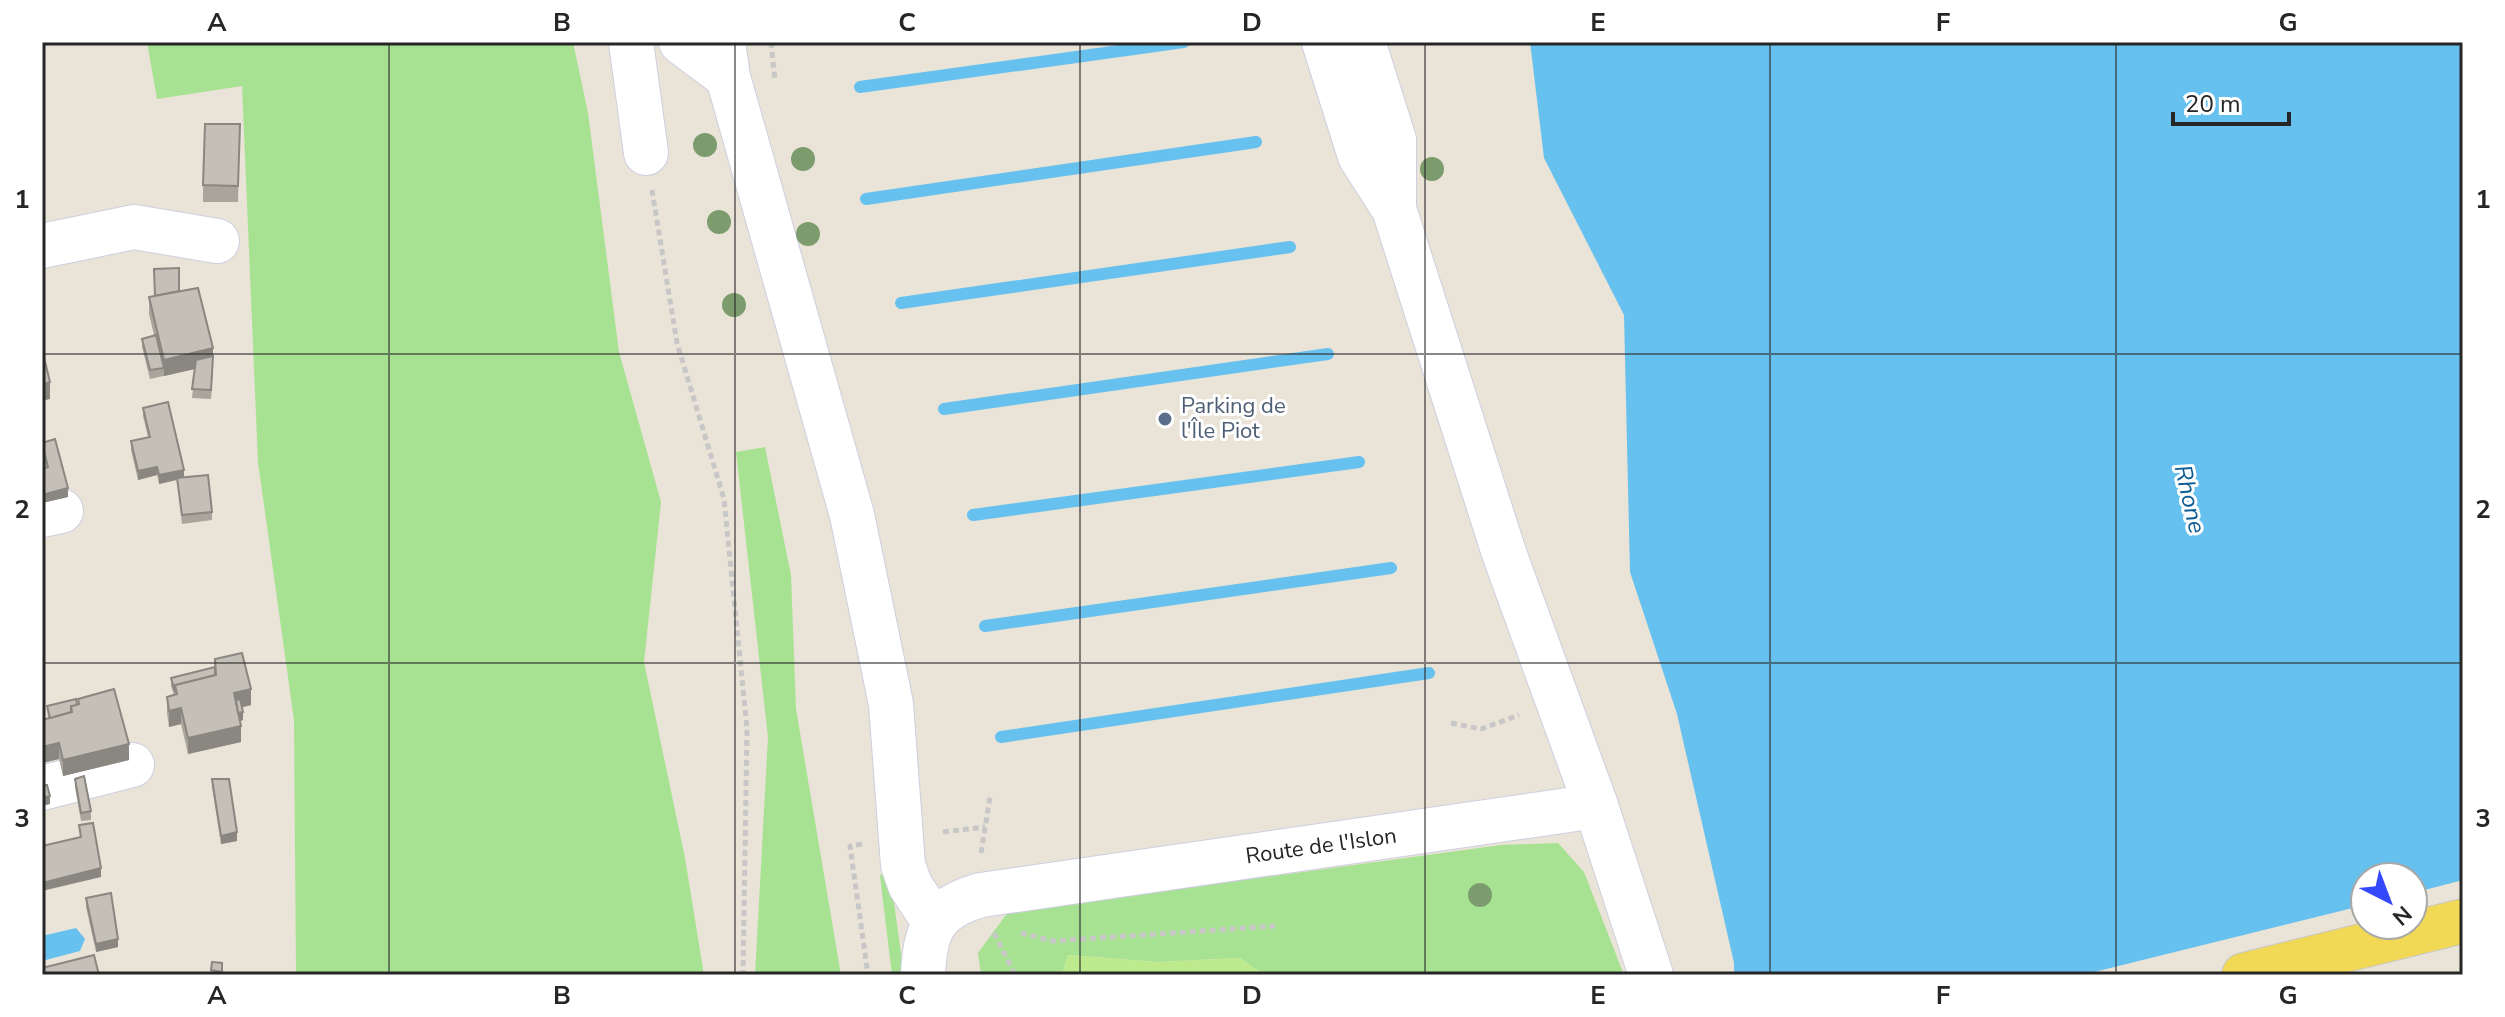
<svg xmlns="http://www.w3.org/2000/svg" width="2505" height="1017" viewBox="0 0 2505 1017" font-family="'Nunito Sans',sans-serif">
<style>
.green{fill:#a7e292}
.pitch{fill:#bcea8d}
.water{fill:#67c1ef;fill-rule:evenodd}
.pier{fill:#eae3d7}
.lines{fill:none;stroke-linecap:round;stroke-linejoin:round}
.stream{stroke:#67c1ef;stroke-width:12}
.minor-casing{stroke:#cdcfe0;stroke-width:46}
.major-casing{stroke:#c7c7c7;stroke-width:46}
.path{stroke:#c7c7c7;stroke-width:5;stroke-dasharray:6 4;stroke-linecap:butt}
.minor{stroke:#fff;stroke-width:44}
.major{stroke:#f1d855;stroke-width:44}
.tree{fill:#7c9c6e}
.wall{fill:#a9a59d}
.shaded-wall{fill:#8a8680}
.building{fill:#c5c0b7;stroke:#8a8680;stroke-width:2}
.grid{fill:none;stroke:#262626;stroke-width:2;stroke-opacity:0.55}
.service-dot{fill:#5c6f8a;stroke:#fff;stroke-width:3}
.labels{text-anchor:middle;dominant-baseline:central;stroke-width:6;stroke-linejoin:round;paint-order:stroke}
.service-label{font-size:22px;fill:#4e5e75;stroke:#fff;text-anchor:start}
.street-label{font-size:22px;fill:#262626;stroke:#fff}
.water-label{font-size:24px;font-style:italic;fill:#0c5c95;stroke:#fff}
.neatline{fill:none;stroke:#262626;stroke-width:3}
.grid-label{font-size:26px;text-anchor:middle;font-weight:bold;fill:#262626}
</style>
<rect width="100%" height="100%" fill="#eae3d7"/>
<g class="green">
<polygon points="147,42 573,42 588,113 619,352 661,502 644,662 685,858 704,975 296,975 294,720 258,462 242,86 157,99"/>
<polygon points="765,447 791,575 796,709 841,975 755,975 768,737 736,452"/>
<polygon points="1558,843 1584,872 1624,975 1264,975 1240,958 1157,962 1068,955 1062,975 981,975 978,953 1008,912 1501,845"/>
<polygon points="889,867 904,975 892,975 880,876"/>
</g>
<polygon class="pitch" points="1068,955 1157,962 1240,958 1264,975 1062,975"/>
<g class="water">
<path d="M1530,42H2463V975H1734V963L1677,714L1630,572L1624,315L1544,158ZM2365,877H2413V925H2365Z"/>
<polygon points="76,928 85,939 80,951 42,961 42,936"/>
</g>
<polygon class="pier" points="2463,880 2463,975 2082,975 2365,905 2365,925 2413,925 2413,893"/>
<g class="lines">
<g class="stream">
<polyline points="860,87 1184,42"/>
<polyline points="866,199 1256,142"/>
<polyline points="901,303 1290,247"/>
<polyline points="944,409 1328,354"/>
<polyline points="973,515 1359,462"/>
<polyline points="985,626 1391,568"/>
<polyline points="1001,737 1429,673"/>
</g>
<defs>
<g id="minor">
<polyline points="631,42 646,153"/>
<polyline points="681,42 728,77"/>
<polyline points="723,42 728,77 852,515 891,704 903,865 910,885 934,922"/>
<polyline points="1324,42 1360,156 1394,209 1504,553 1596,806 1651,975"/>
<polyline points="1363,42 1394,140 1394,209"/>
<polyline points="42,246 134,227 217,241"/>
<polyline points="42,515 61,511"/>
<polyline points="42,788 132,765"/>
<path d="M923,975C925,928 935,908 981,895L1596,806"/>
</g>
<polyline id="major" points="2244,975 2463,921"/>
</defs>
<use href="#minor" class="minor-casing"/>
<use href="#major" class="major-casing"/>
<g class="path">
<polyline points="771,42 775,81"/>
<polyline points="652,190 677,343 724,499 747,729 743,975"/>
<polyline points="1451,723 1481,729 1519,715"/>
<polyline points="943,832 985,827"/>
<polyline points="862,844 850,846 868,975"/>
<polyline points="981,853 990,797"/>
<polyline points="994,933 1015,975"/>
<polyline points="1021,933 1053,941 1275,926"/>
</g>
<use href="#minor" class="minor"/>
<use href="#major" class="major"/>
</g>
<g class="tree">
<circle cx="705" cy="145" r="12"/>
<circle cx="803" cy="159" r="12"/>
<circle cx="1432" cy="169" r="12"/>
<circle cx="719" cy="222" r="12"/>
<circle cx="808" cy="234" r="12"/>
<circle cx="734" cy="305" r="12"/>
<circle cx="1480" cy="895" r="12"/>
</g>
<g class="wall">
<polygon points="240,124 238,202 203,202 203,185"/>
<polygon points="179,291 213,364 211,399 192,398 195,369 150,379 142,347 142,339 154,335 149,314 149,297"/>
<polygon points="143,408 184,478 212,512 212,520 182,524 177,480 159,484 157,475 138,480 131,450 131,441 148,437 143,416"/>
<polygon points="42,443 68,497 42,503 42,469 46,468 42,455"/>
<polygon points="171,678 251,705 242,707 243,720 240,721 241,742 188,754 181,724 169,727 167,713 167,697 174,695 171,686"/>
<polygon points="78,699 129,760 63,776 59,759 42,763 42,720 48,718 47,706 78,705"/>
<polygon points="75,779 91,811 91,820 81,821 75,787"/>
<polygon points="212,779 237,841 221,844 212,787"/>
<polygon points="86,898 118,947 96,952 86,907"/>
<polygon points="222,963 222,975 211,975 211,970"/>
</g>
<g class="shaded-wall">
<polygon points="213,348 213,364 211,399 212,365 164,376 164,360"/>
<polygon points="50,382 50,399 42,401 42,385"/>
<polygon points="157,467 157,475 138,480 138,471"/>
<polygon points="184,470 184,478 159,484 159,475"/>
<polygon points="68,488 68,497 42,503 42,495"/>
<polygon points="251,689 251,705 236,709 234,693"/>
<polygon points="181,708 181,724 169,727 169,711"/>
<polygon points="243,712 243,720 237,722 237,714"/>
<polygon points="241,726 241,742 188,754 188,738"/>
<polygon points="59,743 59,759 42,763 42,747"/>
<polygon points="129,744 129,760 63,776 63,760"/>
<polygon points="50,796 50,804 42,806 42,798"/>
<polygon points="237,832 237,841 221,844 221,836"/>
<polygon points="101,868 101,877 42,891 42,883"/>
<polygon points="118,939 118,947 96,952 96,944"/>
</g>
<g class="building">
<polygon points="205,124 240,124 238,186 203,185"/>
<polygon points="179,268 179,291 155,296 154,269"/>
<polygon points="198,288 213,348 164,360 149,297"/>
<polygon points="156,335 164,368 150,370 142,339"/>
<polygon points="42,349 50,382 42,385"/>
<polygon points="213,356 211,390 192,389 196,360"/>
<polygon points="168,402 184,470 159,475 157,467 138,471 131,441 150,437 143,408"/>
<polygon points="55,439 68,488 42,495 42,469 48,467 42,443"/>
<polygon points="208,475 212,512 182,515 177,478"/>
<polygon points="242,653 251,689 234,693 241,726 188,738 181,708 169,711 167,697 177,694 175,685 216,675 215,659"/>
<polygon points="215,667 215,675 175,685 175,692 171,678"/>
<polygon points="114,689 129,744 63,760 59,743 42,747 42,720 72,712 71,706 79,704 78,699"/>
<polygon points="76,699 77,705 71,706 71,712 50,718 47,706"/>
<polygon points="240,699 243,712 238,713 236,700"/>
<polygon points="84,776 91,811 81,813 75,779"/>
<polygon points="212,779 229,779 237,832 221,836"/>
<polygon points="47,785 50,796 42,798 42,786"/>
<polygon points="93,823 101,868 42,883 42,846 81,837 79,825"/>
<polygon points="111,893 118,939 96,944 86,898"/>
<polygon points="94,955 99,975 42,975 42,968"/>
<polygon points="212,962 222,963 222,972 211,970"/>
</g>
<path class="grid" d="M389,42V975M735,42V975M1080,42V975M1425,42V975M1770,42V975M2116,42V975M42,354H2463M42,663H2463"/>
<circle class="service-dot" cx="1165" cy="419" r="8"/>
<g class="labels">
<g class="service-label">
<text x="1181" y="406">Parking de<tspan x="1181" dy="25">l'Île Piot</tspan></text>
</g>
<g class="street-label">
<text transform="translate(1321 846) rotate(-8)">Route de l'Islon</text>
</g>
<g class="water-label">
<text transform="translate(2190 499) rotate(77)">Rhone</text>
</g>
</g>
<rect width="2505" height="1017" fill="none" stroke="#ffffff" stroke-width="88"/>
<g transform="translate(2389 901) rotate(138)"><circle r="38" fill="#ffffff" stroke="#a8a8a8" stroke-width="2"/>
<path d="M0-6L14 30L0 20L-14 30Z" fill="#3349fb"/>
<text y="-12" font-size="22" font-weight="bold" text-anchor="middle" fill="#262626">N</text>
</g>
<path d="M2173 112v12h116v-12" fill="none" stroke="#262626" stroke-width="4"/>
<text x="2185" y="112" font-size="24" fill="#262626" stroke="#ffffff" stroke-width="6" paint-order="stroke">20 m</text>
<rect x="44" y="44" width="2417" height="929" class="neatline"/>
<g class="grid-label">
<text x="217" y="31">A</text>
<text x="562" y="31">B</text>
<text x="907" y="31">C</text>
<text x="1252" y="31">D</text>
<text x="1598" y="31">E</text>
<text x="1943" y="31">F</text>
<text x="2288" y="31">G</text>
<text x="22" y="208">1</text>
<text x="2483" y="208">1</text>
<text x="22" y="518">2</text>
<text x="2483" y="518">2</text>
<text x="22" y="827">3</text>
<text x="2483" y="827">3</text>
<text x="217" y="1004">A</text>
<text x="562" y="1004">B</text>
<text x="907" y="1004">C</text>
<text x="1252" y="1004">D</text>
<text x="1598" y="1004">E</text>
<text x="1943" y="1004">F</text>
<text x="2288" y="1004">G</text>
</g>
</svg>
